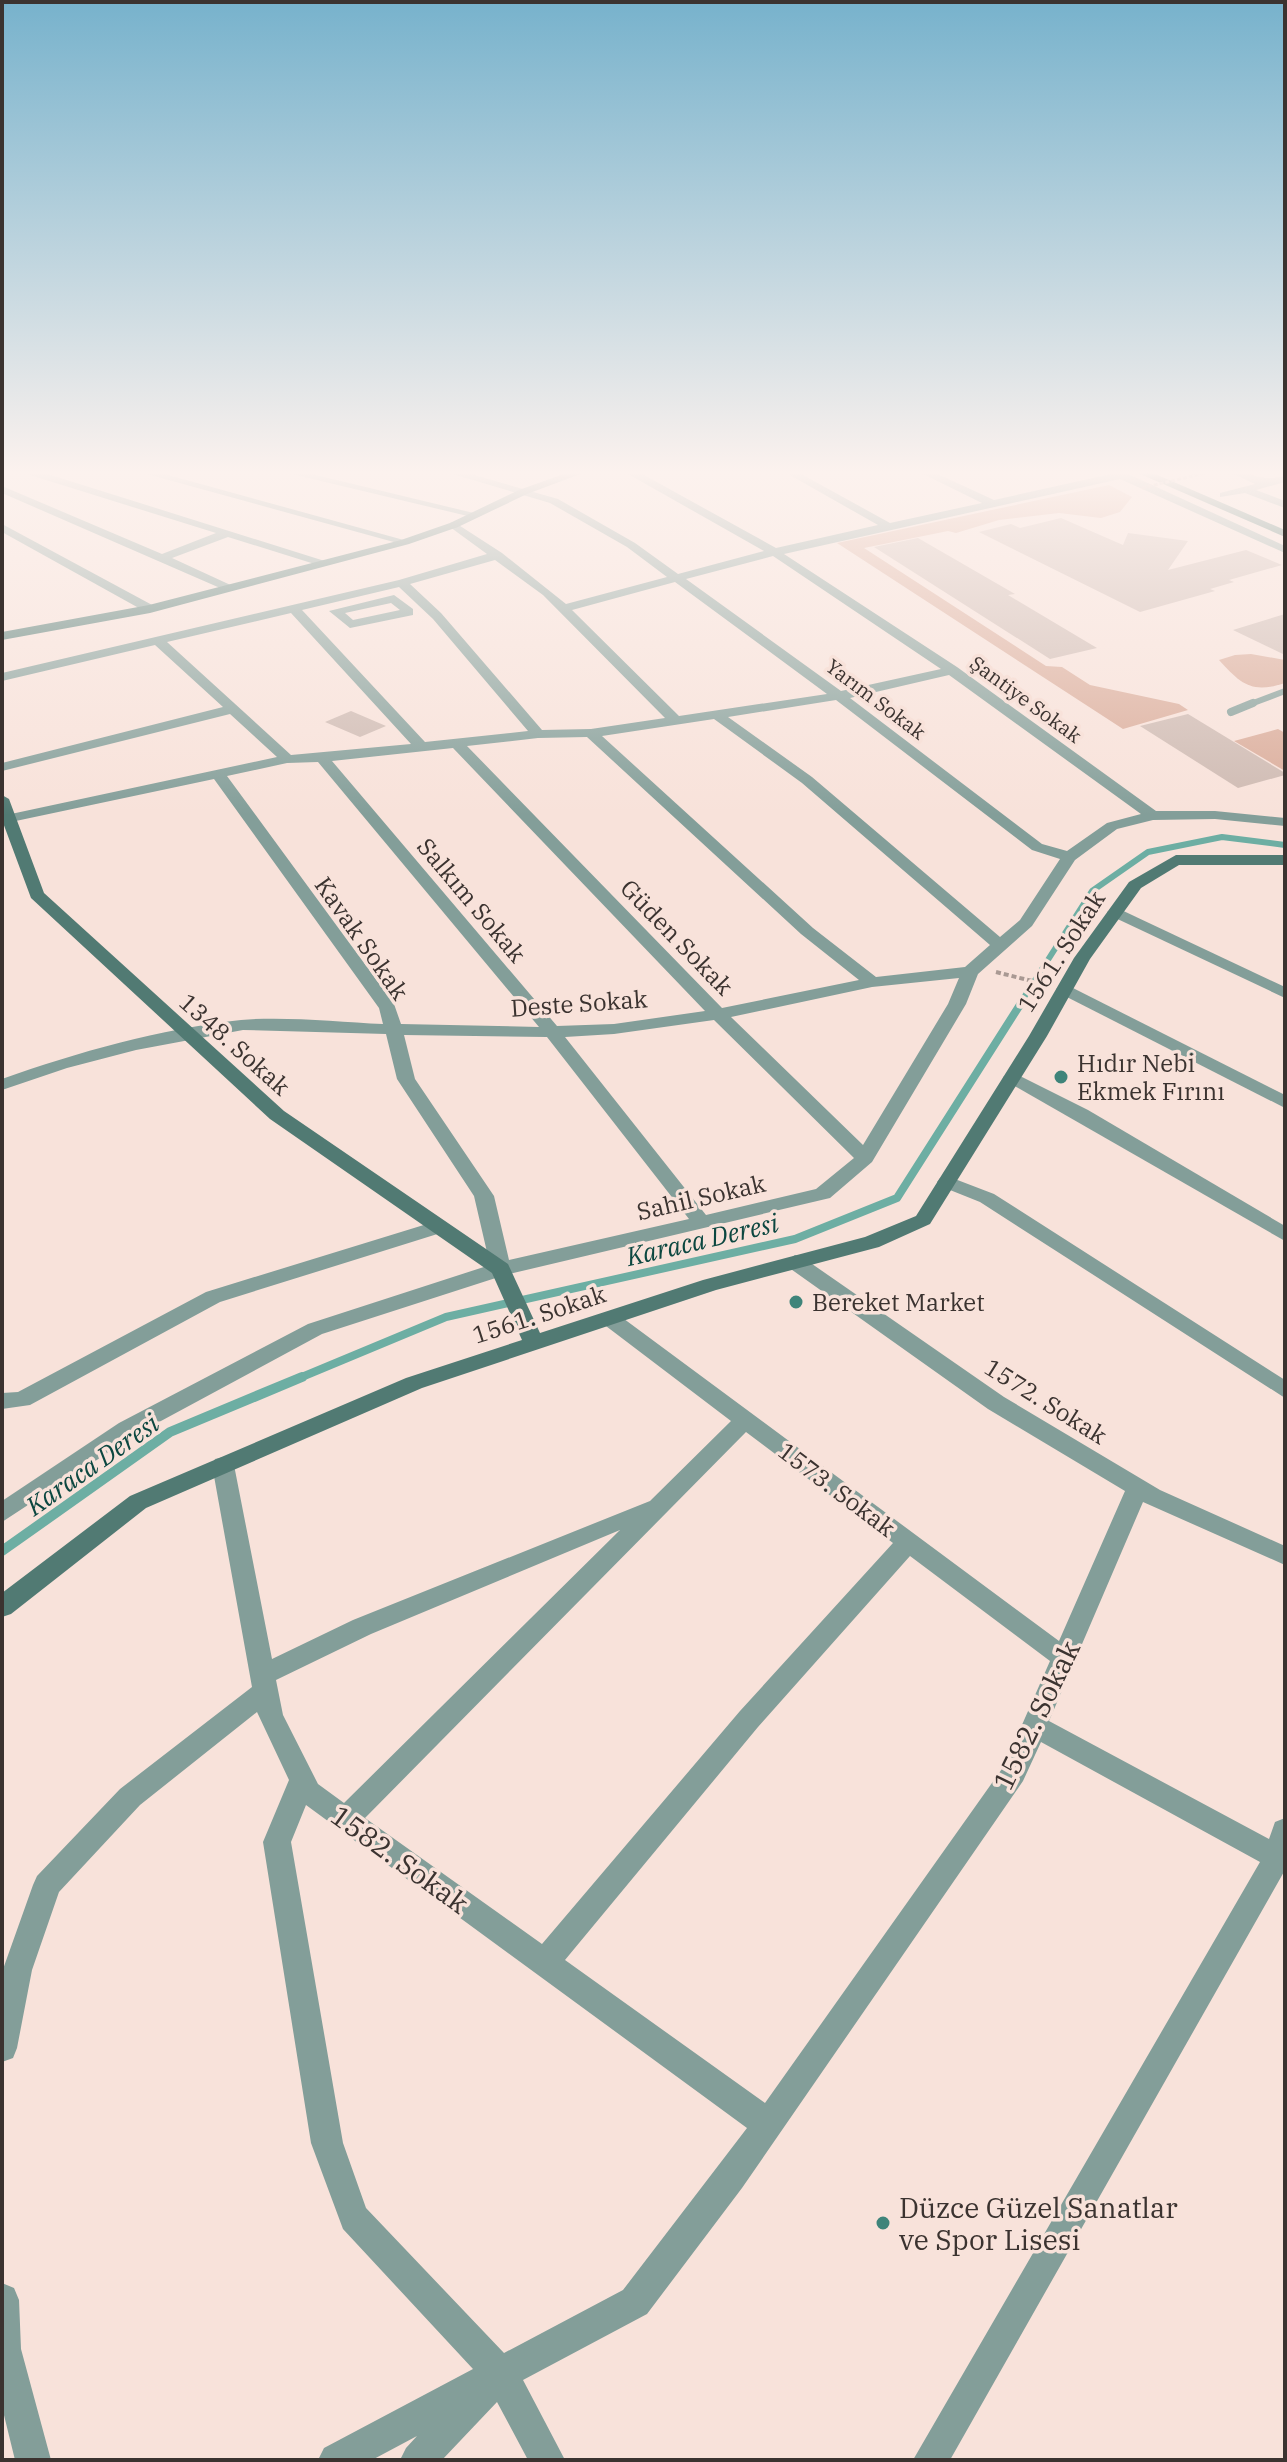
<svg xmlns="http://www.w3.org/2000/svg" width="1287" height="2462" viewBox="0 0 1287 2462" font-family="'IBM Plex Serif',serif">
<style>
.green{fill:#daac9a}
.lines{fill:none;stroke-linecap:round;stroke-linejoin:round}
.stream-far2{stroke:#6daea3;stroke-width:6}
.stream-far1{stroke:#6daea3;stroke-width:8}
.stream{stroke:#6daea3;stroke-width:10}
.building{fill:#cebab2}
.path{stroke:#a99993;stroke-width:4;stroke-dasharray:5 3;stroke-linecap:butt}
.lane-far1{stroke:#839e99;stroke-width:6}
.lane{stroke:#839e99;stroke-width:8}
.street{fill:#839e99;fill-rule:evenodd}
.secondary{fill:#517a73;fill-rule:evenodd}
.primary{fill:#2b6058;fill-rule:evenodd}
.path-bridge{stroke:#a99993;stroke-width:3;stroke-dasharray:4 2;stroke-linecap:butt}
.poi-dot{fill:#3f847a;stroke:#f8e2da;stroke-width:3}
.labels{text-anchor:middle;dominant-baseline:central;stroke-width:7;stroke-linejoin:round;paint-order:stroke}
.far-street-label{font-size:20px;fill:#3b3330;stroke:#f8e2da}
.street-label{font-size:24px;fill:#3b3330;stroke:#f8e2da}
.poi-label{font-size:24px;fill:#3b3330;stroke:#f8e2da;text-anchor:start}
.water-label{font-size:26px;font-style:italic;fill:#0c4740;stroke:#f8e2da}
.near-street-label{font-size:28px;fill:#3b3330;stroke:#f8e2da}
.near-poi-label{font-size:28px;fill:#3b3330;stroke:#f8e2da;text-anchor:start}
</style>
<rect width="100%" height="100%" fill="#f8e2da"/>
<g class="green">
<polygon points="1109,485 1132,497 1120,512 1101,518 1059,513 999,520 956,533 948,531 864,548 1046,666 1062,667 1090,685 1179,704 1188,710 1123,729 837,543"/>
<path d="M1251,654L1285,660V683C1251,694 1241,684 1219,660L1235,655Z"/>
<polygon points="1278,729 1285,733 1285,771 1234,741"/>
</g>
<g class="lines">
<polyline class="stream-far2" points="1021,1002 1092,891 1148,852 1222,837 1285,845"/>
<polyline class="stream-far1" points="297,1379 446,1317 795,1239 897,1198 1023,1000"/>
<polyline class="stream" points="2,1551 170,1432 302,1377"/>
</g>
<g class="building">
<polygon points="1061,518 1123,545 1128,533 1188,541 1168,570 1246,550 1282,565 1229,580 1234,582 1210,589 1215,591 1140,612 979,532 1011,524 1020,528"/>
<polygon points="918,538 1015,594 1008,595 1097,648 1050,659 874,547"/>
<polygon points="1285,614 1285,655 1233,630"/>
<polygon points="351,711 386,726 360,737 325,722"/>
<polygon points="1188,714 1285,773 1285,775 1238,788 1140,726"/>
</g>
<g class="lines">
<polyline class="path" points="996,972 1044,984"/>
<polyline class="lane-far1" points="1248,705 1285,691"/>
<polyline class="lane" points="1231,712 1253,703"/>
<g class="street">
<polygon points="132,470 150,470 411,542 401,544"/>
<polygon points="275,470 295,470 482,515 476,518"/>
<path d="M439,470H457L558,499L635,543L678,574L764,551L621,470H635L776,548L878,525L781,470H794L890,523L982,503L915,470H929L994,500L1111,474L1105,470L1126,473L1285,546V553L1120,479L784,554L957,667L1156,811H1215L1285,818V826L1215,819L1153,820L1117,829L1075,860L1032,926L978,974L966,1004L872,1162L830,1198L505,1275L322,1334L135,1435L2,1522V1501L119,1423L308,1324L490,1265L474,1196L397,1079L386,1034L243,1030L136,1050L67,1068L2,1090V1079C78,1052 160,1029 241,1020C284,1016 339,1022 383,1024L379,1008L214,779L11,822L4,818L11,814L277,757L230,714L2,771V763L223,707L155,645L2,681V673L399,580L487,554L450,527V523L454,522L502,553L566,604L667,577L627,547L550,503ZM773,556L941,669L841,691L686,579ZM495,560L543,595L665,718L591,729L542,730L441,613L410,584ZM675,582L827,694L679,716L572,610ZM399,587L433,619L528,731L425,742L302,610ZM291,613L411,744L291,755L167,642ZM949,675L1141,814L1107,823L1067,851L1042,844L850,698ZM836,700L1032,850L1060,859L1020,920L1000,937L812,777L728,717ZM714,719L802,783L990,945L965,967L876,977L813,928L602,736ZM587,737L801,934L859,980L722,1008L467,746L538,738ZM453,748L705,1011L614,1024L557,1026L332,761ZM318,762L539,1027L401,1024L394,1004L227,776L287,763ZM959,978L948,1004L863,1145L731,1017L872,987ZM714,1020L854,1158L816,1189L706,1215L565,1037L614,1034ZM404,1035L547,1037L689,1219L509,1260L494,1196L415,1079Z"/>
<path d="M1225,470C1252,470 1256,483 1285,476V482L1256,490L1285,501V508L1245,493L1220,497V493L1255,484Z"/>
<polygon points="30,471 38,471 331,563 321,566 228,537 172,558 237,588 227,591 2,493 2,486 162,554 216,533 30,475"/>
<polygon points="2,524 154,606 156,609 146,612 2,532"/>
<path d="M394,595L413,609V615L350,628L329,611ZM391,603L400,610L353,620L345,613Z"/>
<polygon points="1115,907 1285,987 1285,998 1109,915 1107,912"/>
<polygon points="1065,984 1285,1095 1285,1108 1059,993 1056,989"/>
<polygon points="1012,1072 1088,1110 1285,1226 1285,1241 1006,1081 1003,1077"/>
<polygon points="947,1176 994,1194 1285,1380 1285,1398 980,1202 940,1186 937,1182 940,1178"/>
<polygon points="440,1220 450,1226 447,1231 220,1302 30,1405 2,1409 2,1393 18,1392 206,1292"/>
<path d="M795,1255L802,1257L1004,1397L1160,1490L1285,1546V1565L1143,1502L1049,1721L1269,1839L1275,1822L1285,1818V1870L950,2460H913L1260,1862L1041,1742L1023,1781L742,2188L647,2314L523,2380L565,2460H528L497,2402L442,2460H400L406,2448L417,2436L372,2460H318L324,2448L473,2369L343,2229L311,2143L263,1842L289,1780L257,1712L140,1805L59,1892L32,1970L17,2048L13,2058L2,2062V1972L33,1885L37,1876L120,1789L252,1687L212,1465L215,1459L223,1457L231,1459L234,1465L272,1659L353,1620L650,1501L731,1421L602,1323L598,1318L602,1313H616L1059,1641L1125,1491L988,1409L788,1267L785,1262ZM746,1432L893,1543L740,1711L542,1944L365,1818ZM620,1530L344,1803L318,1784L283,1715L276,1680L371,1634ZM910,1556L1050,1661L1004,1766L765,2103L565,1960L758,1727ZM306,1805L747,2128L623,2290L504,2353L366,2208L343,2143L291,1842Z"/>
<polygon points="2,2283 14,2288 19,2300 21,2349 51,2460 15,2460 2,2407"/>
</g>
<g class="secondary">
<polygon points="575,470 591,470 527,494 458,527 409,544 150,613 2,640 2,632 149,605 401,540 450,523 519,490"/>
<polygon points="2,795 9,799 44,893 284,1111 508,1264 540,1333 703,1280 865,1237 916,1216 1029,1036 1074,958 1129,882 1176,855 1285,855 1285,865 1179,865 1141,888 1090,959 1047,1036 930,1224 879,1247 716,1290 422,1388 146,1508 11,1614 2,1617 2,1593 130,1496 406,1378 522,1340 492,1273 270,1119 31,898 2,820"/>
</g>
<polygon class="primary" points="1131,470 1146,470 1285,530 1285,537"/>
<polyline class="path-bridge" points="1142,488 1209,472"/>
</g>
<linearGradient id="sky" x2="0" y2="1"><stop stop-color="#77b2cc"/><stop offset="0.58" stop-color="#fcf2ee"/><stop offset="1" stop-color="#fcf2ee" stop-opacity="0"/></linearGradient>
<rect width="1287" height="815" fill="url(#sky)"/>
<g class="poi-dot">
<circle cx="1061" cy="1077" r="8"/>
<circle cx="796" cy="1302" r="8"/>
<circle cx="883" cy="2223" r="8"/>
</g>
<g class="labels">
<g class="far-street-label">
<text transform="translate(876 699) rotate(37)">Yarım Sokak</text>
<text transform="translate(1026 699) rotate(36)">Şantiye Sokak</text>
</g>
<g class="street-label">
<text transform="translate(472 900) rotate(50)">Salkım Sokak</text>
<text transform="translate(677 937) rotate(46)">Güden Sokak</text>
<text transform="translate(362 938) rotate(55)">Kavak Sokak</text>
<text transform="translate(1061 951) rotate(-57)">1561. Sokak</text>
<text transform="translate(579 1003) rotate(-4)">Deste Sokak</text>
<text transform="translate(235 1044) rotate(42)">1348. Sokak</text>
<text transform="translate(701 1197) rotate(-13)">Sahil Sokak</text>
<text transform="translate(539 1314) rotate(-18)">1561. Sokak</text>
<text transform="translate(1046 1401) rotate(32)">1572. Sokak</text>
<text transform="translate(837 1489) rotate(37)">1573. Sokak</text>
</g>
<g class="poi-label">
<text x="1077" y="1063">Hıdır Nebi<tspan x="1077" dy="28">Ekmek Fırını</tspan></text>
<text x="812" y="1302">Bereket Market</text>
</g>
<g class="water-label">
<text transform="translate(702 1239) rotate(-13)">Karaca Deresi</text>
<text transform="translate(92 1464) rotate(-35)">Karaca Deresi</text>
</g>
<g class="near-street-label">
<text transform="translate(1036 1715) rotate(-64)">1582. Sokak</text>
<text transform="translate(400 1859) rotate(36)">1582. Sokak</text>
</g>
<g class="near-poi-label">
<text x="899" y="2207">Düzce Güzel Sanatlar<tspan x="899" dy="32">ve Spor Lisesi</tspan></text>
</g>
</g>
<rect width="1287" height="2462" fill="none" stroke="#3b3330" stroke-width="8"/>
</svg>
